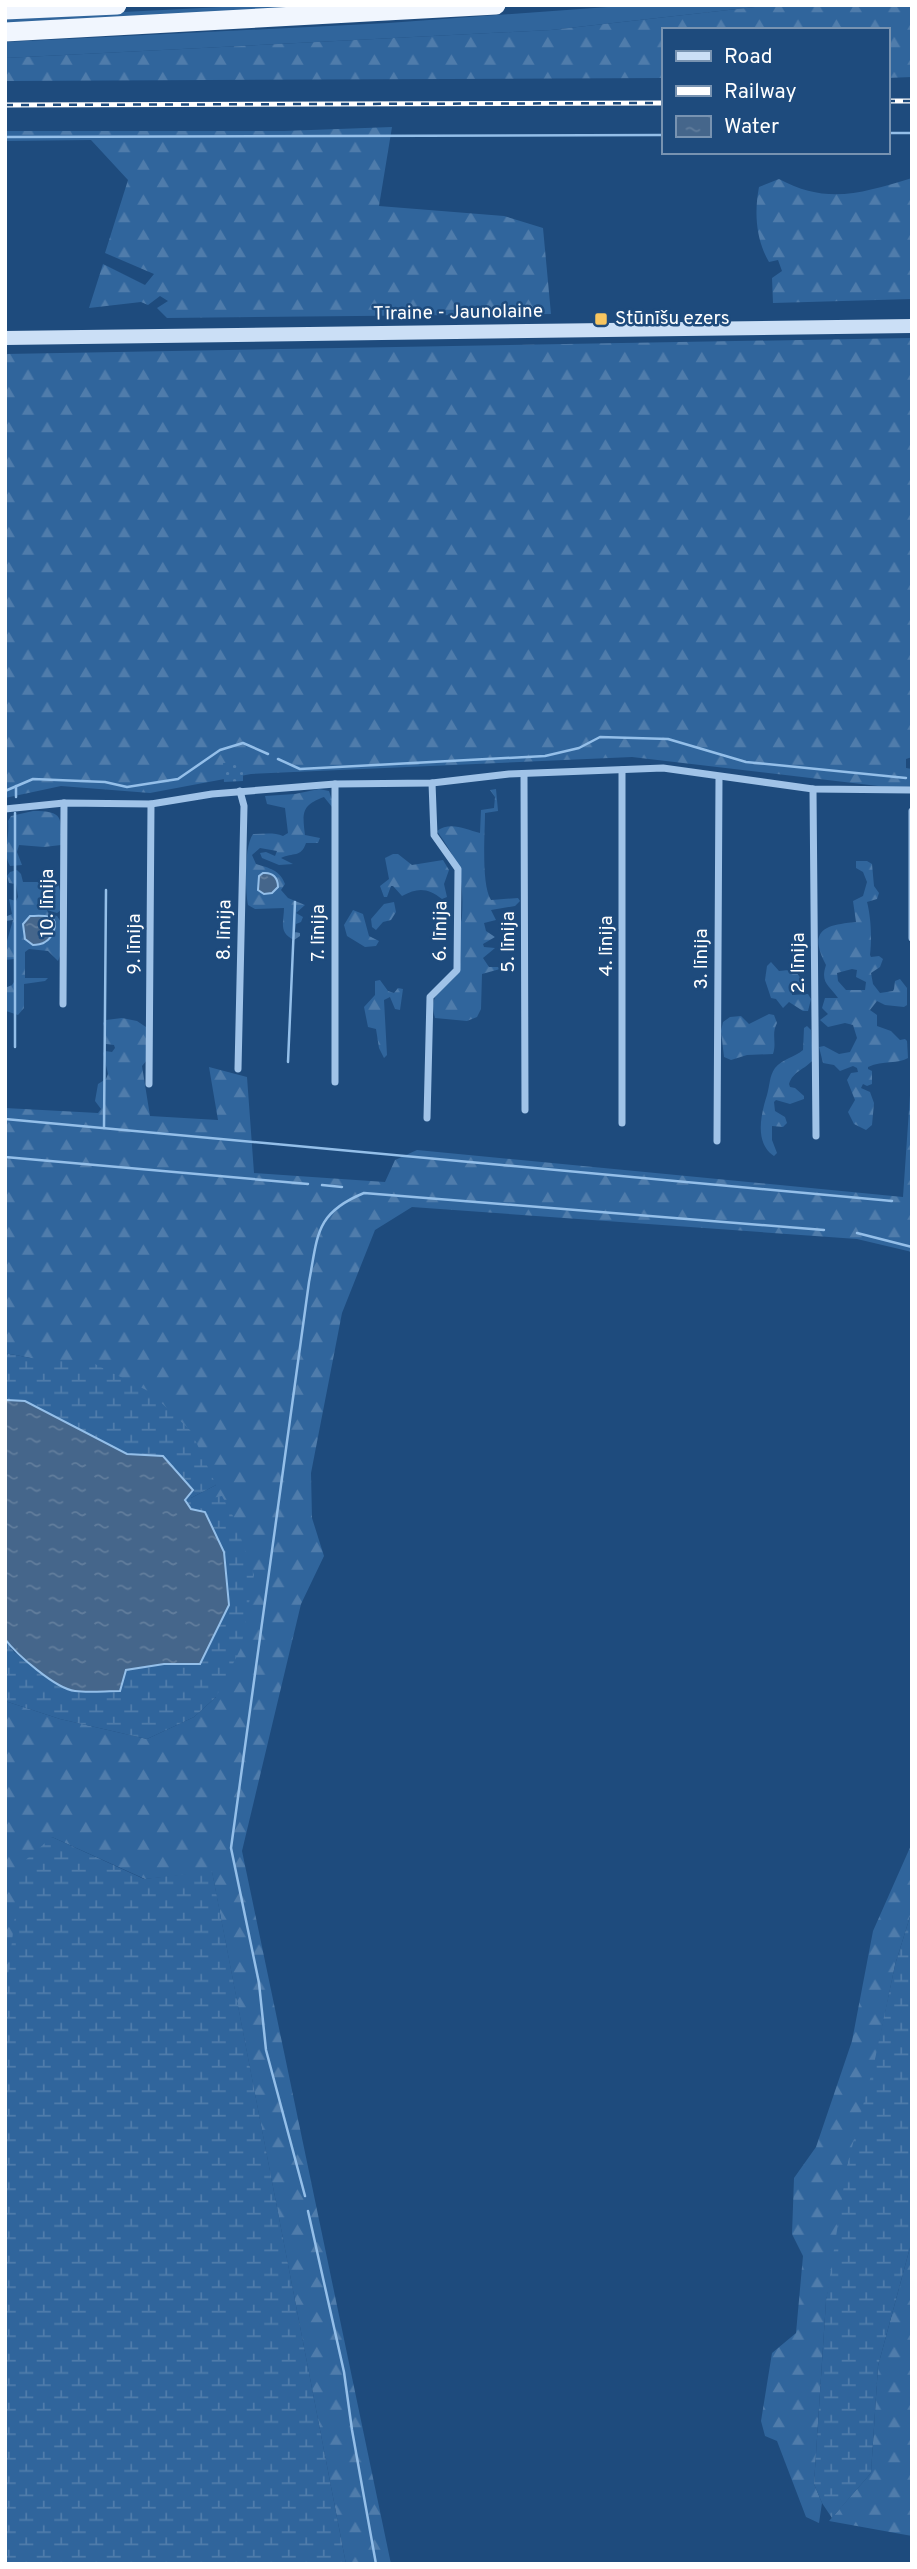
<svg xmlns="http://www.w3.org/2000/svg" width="917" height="2569" viewBox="0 0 917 2569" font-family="Overpass,sans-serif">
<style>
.grass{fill:#30659c}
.forest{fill:url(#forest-firs);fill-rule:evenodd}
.wetland{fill:url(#wetland-marsh)}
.park{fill:url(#park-dots)}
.water{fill:url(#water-ripples);stroke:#94bfe9;stroke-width:2}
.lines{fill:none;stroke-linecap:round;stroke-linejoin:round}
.stream{stroke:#94bfe9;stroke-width:2.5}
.minor{stroke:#a0c3e8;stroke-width:7}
.secondary{stroke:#cbdff6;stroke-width:14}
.trunk{stroke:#f1f6fe;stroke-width:19}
.rail-casing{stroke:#fff;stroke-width:5}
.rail{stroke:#1e4b7d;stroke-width:2.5;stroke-dasharray:8;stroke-linecap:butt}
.poi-dot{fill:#f7c55f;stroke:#1e4b7d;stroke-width:2.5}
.labels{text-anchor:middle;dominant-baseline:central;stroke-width:5;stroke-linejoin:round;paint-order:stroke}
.street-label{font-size:19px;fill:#fff;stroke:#1e4b7d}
.poi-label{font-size:19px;fill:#fff;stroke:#1e4b7d;text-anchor:start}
</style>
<defs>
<pattern id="forest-firs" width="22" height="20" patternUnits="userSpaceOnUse" patternTransform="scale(1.75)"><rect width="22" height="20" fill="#30659c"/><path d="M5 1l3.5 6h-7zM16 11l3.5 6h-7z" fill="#4f7cab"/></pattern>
<pattern id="wetland-marsh" width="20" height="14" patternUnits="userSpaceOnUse" patternTransform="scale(1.75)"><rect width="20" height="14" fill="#30659c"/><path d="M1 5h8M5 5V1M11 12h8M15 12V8" fill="none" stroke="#4f7cab"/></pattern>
<pattern id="park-dots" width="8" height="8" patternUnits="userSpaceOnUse" patternTransform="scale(1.75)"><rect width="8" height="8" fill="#30659c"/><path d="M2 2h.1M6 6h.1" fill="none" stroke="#4f7cab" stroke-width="1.8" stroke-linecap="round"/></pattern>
<pattern id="water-ripples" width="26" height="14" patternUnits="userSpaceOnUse" patternTransform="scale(1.75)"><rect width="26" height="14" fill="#45668b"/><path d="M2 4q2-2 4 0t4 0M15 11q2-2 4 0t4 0" fill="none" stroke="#617d9c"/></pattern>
</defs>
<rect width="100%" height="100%" fill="#1e4b7d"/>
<g class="grass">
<polygon points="261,5 375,5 5,24 5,18"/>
<polygon points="635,5 774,5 551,30 5,58 5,42 388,23"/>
</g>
<g class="forest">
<polygon points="774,5 912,5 912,77 887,78 887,30 663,30 663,78 5,81 5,58 551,30"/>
<polygon points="392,127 379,206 504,216 543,228 551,314 167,318 157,308 168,301 160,296 148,305 141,302 89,308 103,264 145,285 154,274 105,253 128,180 91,140 5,141 5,131 284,131"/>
<path d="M912,178V299L773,303L772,278L782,271L778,260L769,262C756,240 754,213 759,187L779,179C827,205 862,193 912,178Z"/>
<polygon points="911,338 912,757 906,759 906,768 912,769 912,790 632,757 251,774 150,793 61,786 5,798 5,354"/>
<path d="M319,789L329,791L333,803L332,807L324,797C302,805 302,812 305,835L320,838L318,843H306C301,858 293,852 281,858L293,864L279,865L262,858L260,853L266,852L275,856L277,851L260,848L252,855L256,864C269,868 280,870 285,884L281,890L288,898L305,905L296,913L303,917L301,922L296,924L295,932L300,933V936L294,940C278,933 284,921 284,908L255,909L248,905C245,889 244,847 253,834C263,834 274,832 283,836L288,833L285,808L267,804L265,796L295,794Z"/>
<path d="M496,789L498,811L485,813C485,835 481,884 491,900L518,898L520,901L515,906L491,910L496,920L484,923L486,931L495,937L483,944L484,947L495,948L483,958L489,967H498L500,969L482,974L481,1009L477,1017L467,1021L435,1018C426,988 452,989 459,969C463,955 458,945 459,931C459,926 462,921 462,916C464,876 459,862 437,831C450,821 465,829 480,833L481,810L494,808L495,797L490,790Z"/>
<path d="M33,811C64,811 61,817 61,845L44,847L19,845L17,852L22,865L10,866C2,851 10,838 8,821L11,816Z"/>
<path d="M393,854H398L412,865L443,860L449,870L444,884L447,897L442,899C428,888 418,887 402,896L393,886H391L387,897H384L380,886L389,879L385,858Z"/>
<path d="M856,861H867L872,864L874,886L879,893L877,899L867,902C871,917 872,938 870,955L871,957L879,956L883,959L880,967L871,973L873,984L880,993L893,991L894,989L895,981L900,979L907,988V1005L904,1007L885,1005L877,1001L870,1010L877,1015V1026L891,1031L900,1040L905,1039L907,1041L908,1058C899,1064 883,1060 868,1067V1069L872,1071V1084L867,1086L863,1084L861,1088L870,1092L874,1103L872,1125L866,1130L854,1124L848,1112L855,1100L847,1080L851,1073L858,1072L857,1068L853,1066L840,1071L834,1065L823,1063L819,1047L824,1046L839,1054L850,1052L857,1038L853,1025L845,1023L828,1027L820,1020L828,1014L822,1008L825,998H838C829,985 820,983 826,965C807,929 826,925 856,922L853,901L863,896L867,882L863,872L856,868ZM852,969L857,970L856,977L866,982L865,990H846L838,981L837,973Z"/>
<polygon points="17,870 21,874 23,882 58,882 61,895 61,910 57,913 47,910 49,914 57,916 61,922 60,956 58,961 48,951 29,949 25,952 25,978 48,978 45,981 24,984 24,1008 18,1015 6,1011 5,988 12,985 16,979 14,959 5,960 5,948 13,920 5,921 5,917 12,914 9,899 16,901 18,897 16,884 9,883 7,876 10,872"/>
<polygon points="394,902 396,912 391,920 383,922 376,930 372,927 371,919 384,904"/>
<polygon points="353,910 363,914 369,936 379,941 376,946 365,947 347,936 344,925"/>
<path d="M771,962L779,971C794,969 798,970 803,985L800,990L792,992V995L808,994L811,999L808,1011H803L789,1002L783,1008L776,999L771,998L765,980L767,966Z"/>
<polygon points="380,980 388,991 394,993 398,988 403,989 400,1010 395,1009 390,997 384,1000 387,1055 384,1058 379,1048 376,1029 368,1027 364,1007 375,995 375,981"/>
<path d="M769,1014L774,1015L777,1023C771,1034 777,1043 773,1054L747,1055L731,1060L724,1057L721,1031L723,1022L730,1017L741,1016L749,1024Z"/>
<polygon points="122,1018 137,1021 146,1027 147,1060 142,1066 150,1116 218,1120 209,1067 247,1077 254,1173 385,1182 395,1160 417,1150 903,1197 912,1066 912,1252 857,1239 412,1207 375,1230 342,1313 311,1473 312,1518 324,1556 301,1604 242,1851 391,2564 346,2564 212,1872 145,1879 52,1837 5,2004 5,1701 60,1719 147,1739 194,1717 216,1697 191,1498 216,1485 31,1358 5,1353 5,1108 98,1113 101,1109 95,1101 98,1084 106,1079 108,1074 103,1053 105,1051 112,1052 115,1048 114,1045 106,1044 106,1033 103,1023 106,1020"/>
<path d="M807,1026L811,1030L813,1060C804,1070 793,1071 789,1084L790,1087L795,1088L804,1096V1099L790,1104L776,1100L774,1102L775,1111L785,1117L787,1123L783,1127L772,1126V1140L777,1153L774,1156C754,1143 761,1114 767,1095C770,1085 769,1077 775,1068C782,1059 795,1057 803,1050L804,1028Z"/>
<polygon points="912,1843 912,1910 895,1965 826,2301 814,2484 822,2503 819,2523 806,2517 777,2441 765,2436 761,2421 772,2353 796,2333 803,2256 792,2234 794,2178 816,2147 852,2041 873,1931"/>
<polygon points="912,2240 912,2536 829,2521 871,2473 878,2366"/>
</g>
<g class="wetland">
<polygon points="5,1353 31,1358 93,1363 150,1392 191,1431 216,1485 191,1498 193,1502 222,1496 233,1516 254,1575 241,1648 216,1697 194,1717 147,1739 60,1719 5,1701 5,1639 14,1652 44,1675 126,1670 164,1664 200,1663 229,1605 224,1552 206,1512 190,1509 163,1456 127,1454 25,1401 5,1402"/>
<polygon points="52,1837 144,1879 212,1871 346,2564 5,2564 5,2001 21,1864"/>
<polygon points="912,1910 912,2240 878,2366 871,2473 832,2518 822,2503 814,2484 826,2301 847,2166 874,2064 895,1965"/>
</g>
<polygon class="park" points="243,762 243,781 224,782 223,763"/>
<g class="water">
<path d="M263,873C273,872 278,878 278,887L272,893L264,894L258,890L259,876Z"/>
<path d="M30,916C35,916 44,915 49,917C61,921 52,938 45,942C43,944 36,945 33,945L25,939L23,924Z"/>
<path d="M7,1400L25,1401L127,1454L163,1456L193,1490L185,1500L191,1509L205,1512L224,1552L229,1605L200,1664H164L126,1670L120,1691C105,1691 89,1693 75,1691C56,1689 16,1654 5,1639V1402Z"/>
</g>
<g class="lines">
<g class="stream">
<polyline points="887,133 912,133"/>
<polyline points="5,137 663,135"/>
<polyline points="278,759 300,769 545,756 579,748 600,737 668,739 746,762 906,778"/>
<polyline points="5,791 33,779 105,782 127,787 178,779 220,750 243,743 268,754"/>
<polyline points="16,797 16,786"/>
<polyline points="15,1047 15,813"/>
<polyline points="288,1062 295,902"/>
<polyline points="5,1119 892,1201"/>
<polyline points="104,1128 106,890"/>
<polyline points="5,1157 308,1184"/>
<polyline points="322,1185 342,1187"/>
<polyline points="857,1233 912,1247"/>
<path d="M305,2196L266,2050L259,1983L231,1848L309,1282C318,1235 315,1213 364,1193L824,1230"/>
<polyline points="308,2211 344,2372 352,2430 376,2564"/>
</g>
<g class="minor">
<polyline points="524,774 525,1110"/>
<polyline points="813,789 816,1136"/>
<polyline points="5,809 64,803 151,804 212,794 335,784 432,783 509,774 663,768 813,789 912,790"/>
<polyline points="912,811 912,938"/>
<polyline points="63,1004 64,803"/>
<polyline points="238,1069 244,806 240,791"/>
<polyline points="335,1082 335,784"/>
<polyline points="149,1084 151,804"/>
<polyline points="427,1118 430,997 457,970 458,869 434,835 432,783"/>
<polyline points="622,1123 622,770"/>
<polyline points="717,1141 719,777"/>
</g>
<polyline class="secondary" points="5,338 912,326"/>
<g class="trunk">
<polyline points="5,10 117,5"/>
<polyline points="5,32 496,5"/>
</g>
<defs>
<g id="rail">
<polyline points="887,101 912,101"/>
<polyline points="5,105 663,103"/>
</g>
</defs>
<use href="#rail" class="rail-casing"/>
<use href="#rail" class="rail"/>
</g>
<rect class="poi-dot" x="594" y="312" width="14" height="14" rx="3.5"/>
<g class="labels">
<g class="street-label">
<text transform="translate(458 313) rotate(-1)">Tīraine - Jaunolaine</text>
<text transform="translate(48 903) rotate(-90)">10. līnija</text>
<text transform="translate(225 930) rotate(-89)">8. līnija</text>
<text transform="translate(441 931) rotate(-89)">6. līnija</text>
<text transform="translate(319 933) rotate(-90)">7. līnija</text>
<text transform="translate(509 942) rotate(-90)">5. līnija</text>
<text transform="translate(135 944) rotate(-90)">9. līnija</text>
<text transform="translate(607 946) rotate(-90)">4. līnija</text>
<text transform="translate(702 959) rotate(-90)">3. līnija</text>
<text transform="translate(799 963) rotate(-90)">2. līnija</text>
</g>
<g class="poi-label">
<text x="615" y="319">Stūnīšu ezers</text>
</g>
</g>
<rect width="917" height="2569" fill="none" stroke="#ffffff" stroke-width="14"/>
<rect x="662" y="28" width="228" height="126" fill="#1e4b7d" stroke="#7893b1" stroke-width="2"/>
<rect x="676" y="51" width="35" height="10" fill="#cbdff6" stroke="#7893b1" stroke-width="2"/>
<text x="724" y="63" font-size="21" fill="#ffffff">Road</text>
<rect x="676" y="86" width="35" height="10" fill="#ffffff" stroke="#7893b1" stroke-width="2"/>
<text x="724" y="98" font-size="21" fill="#ffffff">Railway</text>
<rect x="676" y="116" width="35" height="21" fill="url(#water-ripples)" stroke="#7893b1" stroke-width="2"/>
<text x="724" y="133" font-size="21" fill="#ffffff">Water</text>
</svg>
